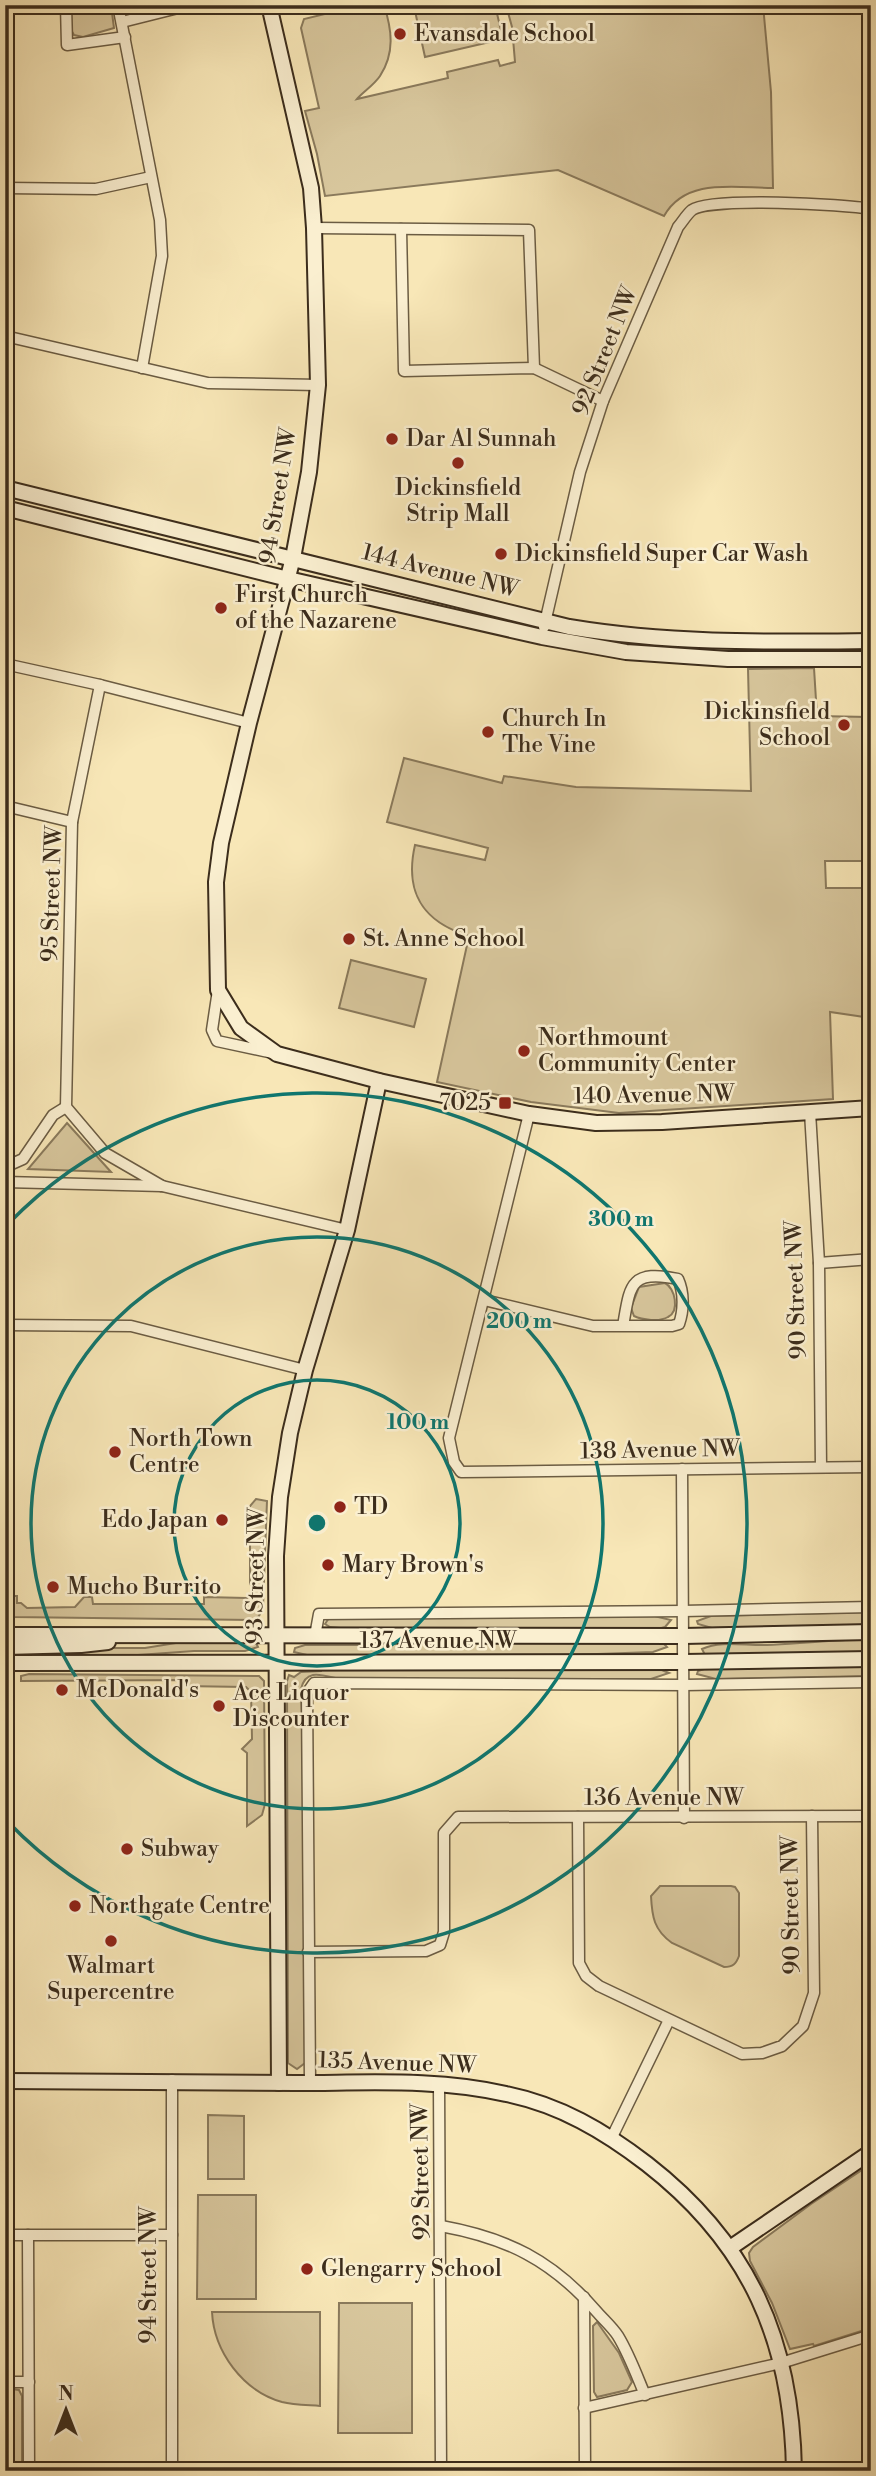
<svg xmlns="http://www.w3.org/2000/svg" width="876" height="2476" viewBox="0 0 876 2476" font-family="'Libre Bodoni',serif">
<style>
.green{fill:#d8c79d;stroke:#8a7a5c;stroke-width:2}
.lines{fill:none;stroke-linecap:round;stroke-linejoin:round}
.street-casing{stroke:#6b5c43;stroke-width:13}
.secondary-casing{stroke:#3c2d1c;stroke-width:18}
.street{stroke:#faefd0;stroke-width:10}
.secondary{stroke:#faefd0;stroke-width:14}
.ring{fill:none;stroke:#0f766e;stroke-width:3.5}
.poi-dot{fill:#8f2418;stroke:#faefd0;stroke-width:2.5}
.labels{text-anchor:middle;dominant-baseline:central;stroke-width:5;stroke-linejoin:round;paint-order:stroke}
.poi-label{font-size:23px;fill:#3c2d1c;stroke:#faefd0;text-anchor:start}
.street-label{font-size:23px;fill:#3c2d1c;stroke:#faefd0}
.centre{fill:#0f766e;stroke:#faefd0;stroke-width:3.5}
.ring-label{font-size:21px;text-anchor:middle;font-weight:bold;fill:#0f766e;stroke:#faefd0;stroke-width:5;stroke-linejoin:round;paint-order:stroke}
</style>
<rect width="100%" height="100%" fill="#f8e7b7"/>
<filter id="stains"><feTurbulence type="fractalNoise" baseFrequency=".00286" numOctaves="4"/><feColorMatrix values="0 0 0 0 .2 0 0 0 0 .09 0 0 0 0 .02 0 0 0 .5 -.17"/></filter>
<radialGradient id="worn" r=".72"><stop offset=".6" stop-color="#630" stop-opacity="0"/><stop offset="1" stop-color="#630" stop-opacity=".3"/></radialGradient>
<g class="green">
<polygon points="70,5 111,5 114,28 83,37 74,35 70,28"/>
<path d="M362,5H384C392,30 395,53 380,76C374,85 363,92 357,99L448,78L447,72L498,60L500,66L515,62L512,27L506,5H763L771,92L773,188C735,188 686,177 664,216L558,170L325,196L317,154L305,111L319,108L301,28L304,19Z"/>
<polygon points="439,5 495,5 503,39 425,57 415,11"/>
<path d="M814,668L817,716L868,717L865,861H825L826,888H871V1018L830,1012L833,1099L619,1113L531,1102L437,1082L469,936C423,922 404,893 415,845L485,860L488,848L387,822L404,758L502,783L504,776L576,787L751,791L748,669Z"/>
<polygon points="351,960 426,979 414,1027 339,1008"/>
<polygon points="67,1123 111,1172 28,1169"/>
<path d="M665,1283C675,1288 680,1311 668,1317C660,1322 642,1320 634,1316L631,1308L639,1287Z"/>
<polygon points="256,1499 267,1501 263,1607 259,1616 253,1620 13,1617 8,1610 9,1596 17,1596 17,1603 21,1603 27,1608 75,1607 84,1597 92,1597 93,1604 204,1604 204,1597 247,1598 253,1590 250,1583 250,1506"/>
<polygon points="871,1612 871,1625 712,1628 698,1624 697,1621 711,1616"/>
<polygon points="654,1616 671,1620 665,1627 658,1629 340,1628 330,1627 325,1624 329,1618"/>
<path d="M871,1639V1653L716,1656L705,1655L702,1649C721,1640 746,1646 767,1645C801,1643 836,1640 871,1639Z"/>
<polygon points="248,1641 256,1643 258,1647 245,1651 194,1651 138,1655 34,1655 17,1652 18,1648 145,1648 182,1642"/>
<polygon points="423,1641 654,1641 664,1644 667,1647 653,1652 542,1656 307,1655 294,1652 295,1648 305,1645 359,1645"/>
<polygon points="871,1665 871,1676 716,1679 697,1674 698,1671 704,1669"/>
<path d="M322,1668H657L669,1673L651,1679H340C324,1676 306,1667 301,1689L304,1768L305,2063L297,2069L288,2063L287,1681L289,1675L294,1677L301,1672L321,1671Z"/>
<polygon points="29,1674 259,1676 264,1681 265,1804 262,1815 247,1826 247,1753 242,1749 252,1739 251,1692 246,1687 182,1686 182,1680 21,1681 21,1676"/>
<path d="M660,1886H731L735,1887L739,1893V1956C736,1964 733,1967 724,1967L672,1943C654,1930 652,1917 651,1896Z"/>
<polygon points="208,2115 244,2116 244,2179 208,2179"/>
<polygon points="871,2164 871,2328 814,2346 813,2344 790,2349 772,2303 750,2261 749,2253 753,2247 811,2204"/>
<polygon points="198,2195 256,2195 256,2299 197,2299"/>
<polygon points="339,2303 412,2303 412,2433 338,2433"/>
<path d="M212,2312H320V2406C308,2405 294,2405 282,2402C243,2391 214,2352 212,2312Z"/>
<polygon points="597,2322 619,2353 632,2382 627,2390 597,2397 594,2392 593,2326"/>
<polygon points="5,2388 19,2390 22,2396 22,2471 5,2471"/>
</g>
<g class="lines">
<defs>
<g id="street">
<polyline points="66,5 67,45 125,37"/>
<polyline points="118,5 160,220 162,256 142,368"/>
<polyline points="122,22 190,5"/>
<polyline points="5,188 96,189 151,177"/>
<polyline points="314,228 529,230 534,368"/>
<polyline points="401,229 404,371 534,368 603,401"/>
<polyline points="5,336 208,383 318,385"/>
<path d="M544,627L580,472L603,401L678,227C683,221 687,214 692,210C710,197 844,204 871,209"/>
<polyline points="5,664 100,685 249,723"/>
<polyline points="100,685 72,822 66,1107 105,1153 162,1186"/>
<polyline points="5,806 72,822"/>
<polyline points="218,990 212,1030 217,1041 273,1053"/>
<polyline points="810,1112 819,1263 821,1467"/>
<polyline points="529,1114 449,1438 454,1462 461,1472 871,1467"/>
<polyline points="5,1167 23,1159 53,1115 66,1107"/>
<polyline points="5,1182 162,1186 347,1230"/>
<polyline points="819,1263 871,1259"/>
<path d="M484,1300L593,1326H672L679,1324C684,1310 684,1292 678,1279C629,1269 630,1286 623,1326"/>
<polyline points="5,1325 131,1326 305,1370"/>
<polyline points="682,1469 684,1818"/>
<polyline points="315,1636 319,1614 683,1611 871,1607"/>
<polyline points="578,1817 579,1963 586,1976 599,1986 742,2054 762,2053 782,2046 803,2026 814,1993 812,1816"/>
<polyline points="308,1952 426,1951 440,1945 444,1932 444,1833 458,1817 871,1816"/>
<polyline points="310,2083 307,1693 314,1683 684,1685 871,1682"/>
<polyline points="439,2084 441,2471"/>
<polyline points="612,2137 669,2020"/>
<path d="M441,2226C507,2238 552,2260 597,2312C604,2320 613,2328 618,2336C629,2354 637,2376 645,2395"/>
<polyline points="5,2235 172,2235"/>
<polyline points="28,2235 29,2471"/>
<polyline points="584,2297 585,2471"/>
<polyline points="5,2382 29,2382"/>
<polyline points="584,2408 781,2363 871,2335"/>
<polyline points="172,2471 172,2080"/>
</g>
<g id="secondary">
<polyline points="269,5 311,188 314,228 318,385 309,472 293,558 249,723 221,843 216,882 218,990 241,1028 277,1054 379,1081 529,1114 596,1123 662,1122 871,1108"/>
<path d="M5,488L569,627C671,644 769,642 871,641"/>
<polyline points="5,508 288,579 542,637 626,652 728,659 871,659"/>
<polyline points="5,1635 684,1636 871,1632"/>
<polyline points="5,1647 81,1645 108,1642"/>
<polyline points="5,1663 684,1662 871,1659"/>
<path d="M5,2081C102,2081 199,2082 296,2083C366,2083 438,2078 506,2094C560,2105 604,2131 647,2164C750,2244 792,2341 794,2471"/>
<polyline points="279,2083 276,1556 280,1497 290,1433 305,1370 347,1230 379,1081"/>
<polyline points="730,2248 871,2152"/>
</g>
</defs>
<use href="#street" class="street-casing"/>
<use href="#secondary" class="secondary-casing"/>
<use href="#street" class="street"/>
<use href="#secondary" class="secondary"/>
</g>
<g class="ring">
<circle cx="317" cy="1523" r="143"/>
<circle cx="317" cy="1523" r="286"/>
<path d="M8 1224A430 430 0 1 1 8 1822"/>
</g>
<g class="poi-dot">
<circle cx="400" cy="34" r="7"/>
<circle cx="392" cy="439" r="7"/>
<circle cx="458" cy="463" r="7"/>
<circle cx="501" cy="554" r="7"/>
<circle cx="221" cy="608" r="7"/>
<circle cx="844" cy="725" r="7"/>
<circle cx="488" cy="732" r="7"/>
<circle cx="349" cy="939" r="7"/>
<circle cx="524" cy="1051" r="7"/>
<rect x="498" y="1096" width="14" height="14" rx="3.5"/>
<circle cx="115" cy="1452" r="7"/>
<circle cx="340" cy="1507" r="7"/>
<circle cx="222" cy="1520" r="7"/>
<circle cx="328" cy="1565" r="7"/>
<circle cx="53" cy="1587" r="7"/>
<circle cx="62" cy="1690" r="7"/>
<circle cx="219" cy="1706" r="7"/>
<circle cx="127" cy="1849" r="7"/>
<circle cx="75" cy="1906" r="7"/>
<circle cx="111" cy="1941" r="7"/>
<circle cx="307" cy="2269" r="7"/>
</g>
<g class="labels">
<g class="poi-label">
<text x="414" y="34">Evansdale School</text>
<text x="406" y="439">Dar Al Sunnah</text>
<text x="458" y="488" text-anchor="middle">Dickinsfield<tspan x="458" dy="26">Strip Mall</tspan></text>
<text x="515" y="554">Dickinsfield Super Car Wash</text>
<text x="235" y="595">First Church<tspan x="235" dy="26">of the Nazarene</tspan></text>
<text x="830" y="712" text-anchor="end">Dickinsfield<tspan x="830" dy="26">School</tspan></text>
<text x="502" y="719">Church In<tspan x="502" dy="26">The Vine</tspan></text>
<text x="363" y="939">St. Anne School</text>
<text x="538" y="1038">Northmount<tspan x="538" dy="26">Community Center</tspan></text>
<text x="491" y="1103" text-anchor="end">7025</text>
<text x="129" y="1439">North Town<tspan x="129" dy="26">Centre</tspan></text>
<text x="354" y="1507">TD</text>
<text x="208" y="1520" text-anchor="end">Edo Japan</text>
<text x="342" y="1565">Mary Brown's</text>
<text x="67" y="1587">Mucho Burrito</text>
<text x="76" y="1690">McDonald's</text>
<text x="233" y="1693">Ace Liquor<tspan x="233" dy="26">Discounter</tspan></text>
<text x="141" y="1849">Subway</text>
<text x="89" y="1906">Northgate Centre</text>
<text x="111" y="1966" text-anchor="middle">Walmart<tspan x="111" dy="26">Supercentre</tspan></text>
<text x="321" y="2269">Glengarry School</text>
</g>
<g class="street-label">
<text transform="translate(605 351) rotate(-68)">92 Street NW</text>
<text transform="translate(278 496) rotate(-81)">94 Street NW</text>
<text transform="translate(440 571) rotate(14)">144 Avenue NW</text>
<text transform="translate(52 894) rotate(-88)">95 Street NW</text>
<text transform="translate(654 1095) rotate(-1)">140 Avenue NW</text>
<text transform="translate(796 1290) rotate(-92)">90 Street NW</text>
<text transform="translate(660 1450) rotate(-1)">138 Avenue NW</text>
<text transform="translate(256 1576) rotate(-89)">93 Street NW</text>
<text x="438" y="1641">137 Avenue NW</text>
<text x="664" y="1798">136 Avenue NW</text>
<text transform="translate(791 1905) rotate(-91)">90 Street NW</text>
<text transform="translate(397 2063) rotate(2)">135 Avenue NW</text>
<text transform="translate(421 2172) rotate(-91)">92 Street NW</text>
<text transform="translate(149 2275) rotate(-90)">94 Street NW</text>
</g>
</g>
<circle cx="317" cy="1523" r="10" class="centre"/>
<g class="ring-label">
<text x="621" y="1226">300 m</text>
<text x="519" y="1328">200 m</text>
<text x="418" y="1429">100 m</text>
</g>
<rect width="876" height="2476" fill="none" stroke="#f8e7b7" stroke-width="28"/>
<rect x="7" y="7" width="862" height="2462" fill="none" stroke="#3c2d1c" stroke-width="3.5"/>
<rect x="14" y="14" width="848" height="2448" fill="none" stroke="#3c2d1c" stroke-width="2"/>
<g transform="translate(66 2410)" stroke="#faefd0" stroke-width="5" paint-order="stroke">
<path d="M0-5L12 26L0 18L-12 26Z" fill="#3c2d1c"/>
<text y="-10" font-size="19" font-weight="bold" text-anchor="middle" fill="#3c2d1c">N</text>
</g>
<rect width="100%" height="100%" filter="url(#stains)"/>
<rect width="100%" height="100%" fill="url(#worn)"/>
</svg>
